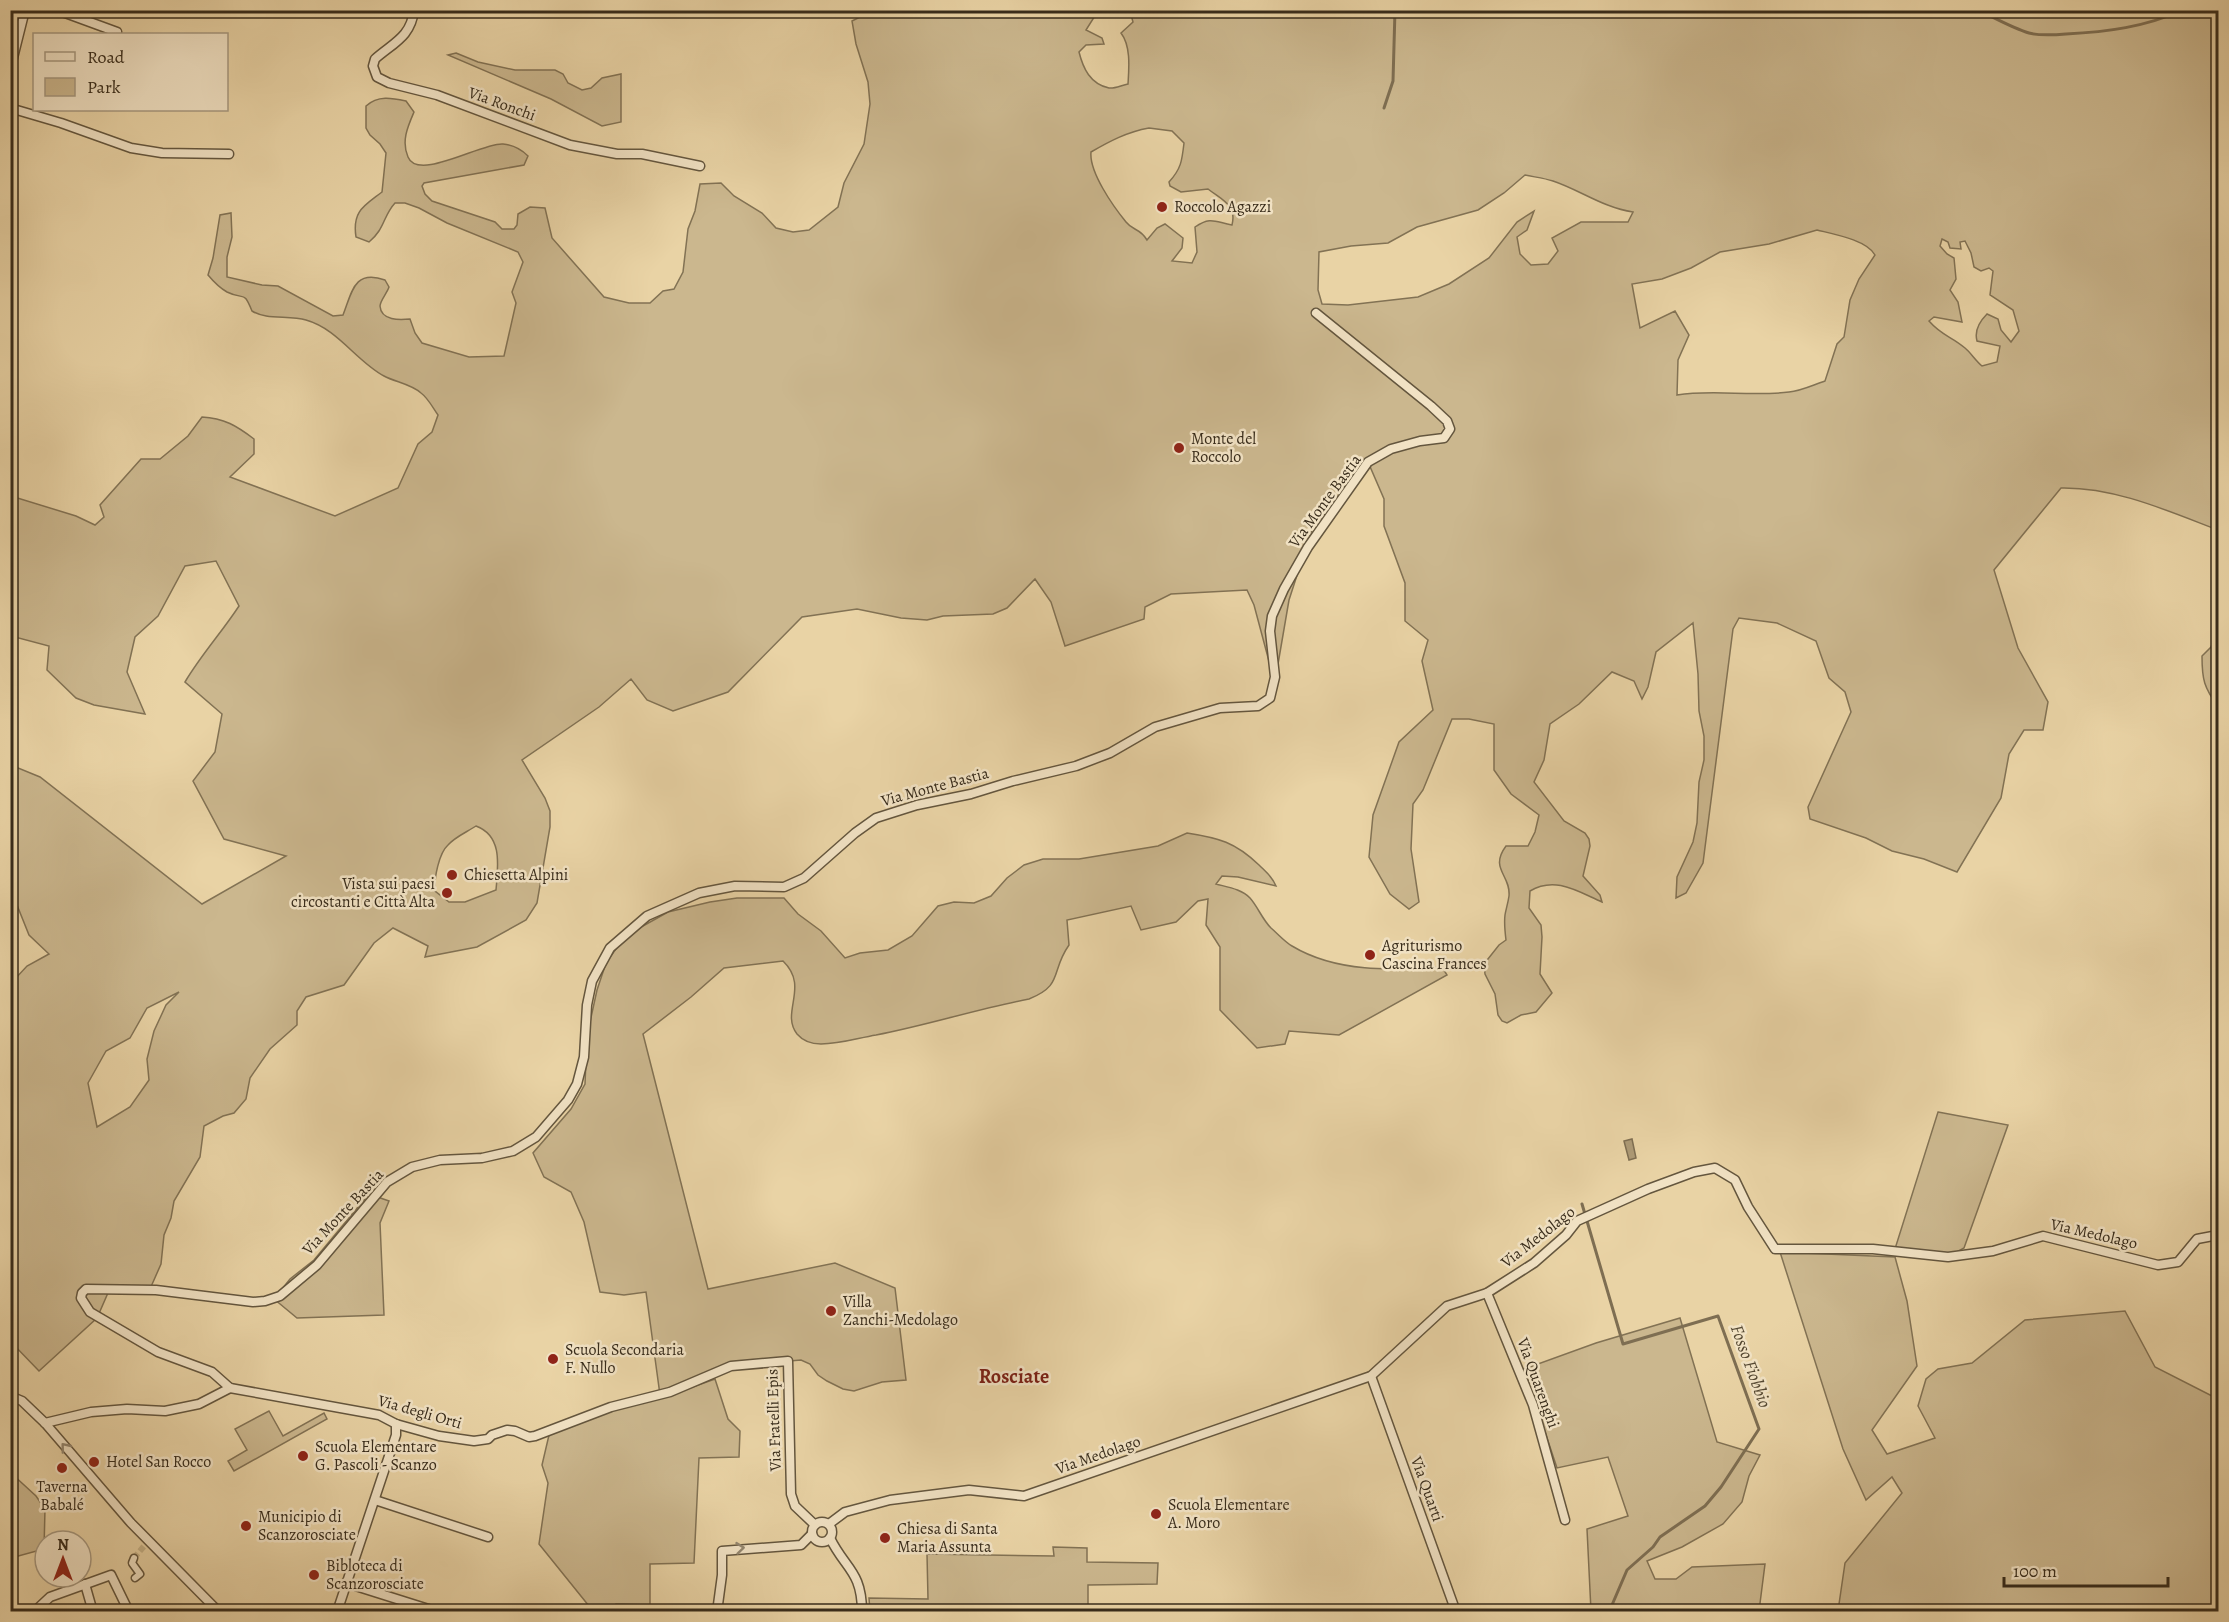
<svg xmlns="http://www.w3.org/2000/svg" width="2229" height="1622" viewBox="0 0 2229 1622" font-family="Alegreya,serif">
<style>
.green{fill:#cbb78e;stroke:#827254;stroke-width:1.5;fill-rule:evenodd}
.water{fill:#ad9a76;stroke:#7e6e52;stroke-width:1.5}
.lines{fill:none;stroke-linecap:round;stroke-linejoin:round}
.stream{stroke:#7e6e52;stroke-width:3}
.pedestrian-tunnel{stroke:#c6b289;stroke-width:6;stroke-dasharray:6 3;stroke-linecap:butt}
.pedestrian-casing{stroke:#64563e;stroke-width:9}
.minor-casing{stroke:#64563e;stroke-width:11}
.pedestrian{stroke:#f1e2c4;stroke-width:6}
.minor{stroke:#f1e2c4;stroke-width:8}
.oneway{stroke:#948770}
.poi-dot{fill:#8f2418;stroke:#f1e2c4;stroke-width:2}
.labels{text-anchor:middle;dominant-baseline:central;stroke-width:5;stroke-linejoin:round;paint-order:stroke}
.street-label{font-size:16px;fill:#382c1b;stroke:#f1e2c4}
.poi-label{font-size:16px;fill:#382c1b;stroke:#f1e2c4;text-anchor:start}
.water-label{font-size:18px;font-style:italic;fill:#554832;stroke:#f1e2c4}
.quarter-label{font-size:20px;font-weight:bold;fill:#7a1f14;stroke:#f1e2c4}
</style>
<rect width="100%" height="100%" fill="#e9d3a5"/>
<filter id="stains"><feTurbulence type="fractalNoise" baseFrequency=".00333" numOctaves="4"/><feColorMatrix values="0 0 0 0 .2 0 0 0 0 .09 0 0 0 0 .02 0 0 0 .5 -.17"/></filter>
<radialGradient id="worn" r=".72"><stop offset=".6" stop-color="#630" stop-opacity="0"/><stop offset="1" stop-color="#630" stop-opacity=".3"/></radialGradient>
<g class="green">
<path d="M872,11H1098L1086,30L1102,38L1104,44L1086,45L1079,52C1083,68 1090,84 1109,88C1114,89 1122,85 1128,84C1129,68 1131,46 1121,33L1133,22L1130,11H2218V530C2168,511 2115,487 2061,488L1994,570L2018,648L2048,702L2043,730H2024L2009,754L2001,798L1957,872L1924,859L1892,851L1866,838L1810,819L1808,807L1851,712L1845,692L1829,678L1816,641L1777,623L1739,618L1733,629L1703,863L1686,893L1676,898L1677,877L1693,842L1697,823L1699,782L1704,760V736L1699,711L1698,674L1693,623L1656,652L1648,687L1642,699L1634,681L1612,672L1579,704L1550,724L1544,760L1534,782L1564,821L1585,833L1589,839L1590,846L1583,876L1600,895L1602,902C1577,891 1555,876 1530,891L1529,908L1541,925L1542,937L1540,974L1552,993L1536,1012L1521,1015L1507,1023L1502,1021L1498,1015L1495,994L1485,974L1484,964L1499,945L1506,940C1505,932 1504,923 1505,915C1506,909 1508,903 1509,896C1511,875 1489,869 1506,846H1528L1535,832L1539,815L1511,794L1494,770V724L1469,719H1452L1423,790L1413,804L1411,849L1419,902L1409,909L1390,894L1369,857L1373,815L1399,742L1433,710L1422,661L1428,640L1405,621V583L1384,526V499L1368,462L1312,529L1289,600L1277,670L1270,665L1254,605L1247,590L1171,594L1145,607L1144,619L1065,646L1051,602L1035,579L1007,608L993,614L943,616L927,620L901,618L857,609L802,617L728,692L673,711L647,700L631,679L599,707L522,760L545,798L550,811V827L537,903L526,920L477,947L425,957L428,946L393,928L374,943L344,985L306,997L297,1011V1025L270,1049L250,1078L246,1099L234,1113L223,1116L204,1126L200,1157L174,1201L171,1218L164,1235L161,1264L150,1289L111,1286L97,1318L39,1371L11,1342L10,1015L14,980L27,966L49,954L29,935L11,890V765L40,777L202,904L286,856L224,839L193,781L215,752L222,714L185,682C201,655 222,632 239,606L216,561L185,566L158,616L135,637L127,672L145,714L94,705L76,698L47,670L49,646L11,636V496L76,516L95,525L104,517L100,505L141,459H160L188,436L202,417C224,418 237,426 254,439V454L230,477L335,516L398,488L418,444L432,432L438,415C433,408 428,398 421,393C411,384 395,382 384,376C356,361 338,329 306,320C289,315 266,320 252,311C243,289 245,301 227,292C220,288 213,281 208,275L213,258L220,215L231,213L232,237L227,257V277L262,285L278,286L333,316L343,315C352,292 354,269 385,280L389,287C387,293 380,301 380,306C381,321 400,320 410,319L415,333L422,343L469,357L504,356L516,303L512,292L523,262L518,252L447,223L419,208L405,203H395C383,216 385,229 369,242L356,237C352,211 364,206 382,192L386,153L380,144L370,135L366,128V106C378,95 392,98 406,101L414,112C408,126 401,141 408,157C418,182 483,142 503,144C513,145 521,149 528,156L524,165L424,183L422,186L425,194L432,201L495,222L502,229H514L517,225L518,214L530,207L545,208L552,238L604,297L629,303H650L663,291L674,289L683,272L688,229L695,211L700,184L721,183L734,196L762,213L776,228L793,232L809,230L838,207L844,183L864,144L870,104L868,82L856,44L852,21ZM1149,128L1172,131L1184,143C1182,161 1181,169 1169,182L1170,186L1181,192L1208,189C1222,200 1237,205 1232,225C1215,222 1211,216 1195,227L1197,252L1192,263L1172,261L1182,248L1183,238L1165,224L1157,228L1147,240C1140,228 1133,231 1126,222C1113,206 1089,172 1091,152C1110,141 1127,132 1149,128ZM1525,175C1534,177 1544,178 1553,181C1580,190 1604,208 1633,212L1628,222H1581L1552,238L1558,251L1548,264L1531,265L1520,254L1517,237L1527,230L1534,211L1517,222L1489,258L1449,284L1418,297L1348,305L1322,304L1318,290L1319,252L1351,246L1388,243L1417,227L1478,210L1504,193ZM1817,230C1833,234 1867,240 1875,255L1859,279L1850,300L1844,337L1837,344L1825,381C1813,385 1801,391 1789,392C1751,397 1714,389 1677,395L1678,360L1689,335L1675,311L1640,328L1632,284L1662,279L1691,268L1720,252L1769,244ZM1942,239L1948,242L1950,248L1961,249L1960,242L1965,241L1971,253L1974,267L1981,271L1989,268L1993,271L1990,295L2013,310L2019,331L2011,342L2001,330L1998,319L1987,314C1980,321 1974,330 1977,341L2000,346L1997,362L1982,366C1975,360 1971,353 1965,348C1951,336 1942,336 1929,321L1934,317L1962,322L1958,302L1950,290L1956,279L1954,258L1947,254L1940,246ZM476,826C503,836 498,866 496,890L465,902H449L435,891C434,878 439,853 448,845C455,837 467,832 476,826ZM179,992L166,1005L154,1031L147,1059L149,1080L130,1107L97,1127L88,1083L106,1051L130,1038L147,1008Z"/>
<polygon points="456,53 478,62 515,70 555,70 563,74 568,83 582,90 591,88 602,78 621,74 621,122 602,126 551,99 448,55"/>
<path d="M2218,628V707C2204,687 2202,680 2202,656L2211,647Z"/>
<path d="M1187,833C1219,838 1235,842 1259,865C1266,872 1272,876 1276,886L1238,877L1222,876L1216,884C1227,887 1242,889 1250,898C1258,907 1262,919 1271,928C1278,934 1285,942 1292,946C1337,973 1391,970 1442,967L1447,975L1339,1035L1289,1031L1285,1044L1257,1048L1220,1010V947L1206,925L1208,899L1198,901L1176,922L1141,930L1131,906L1067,920L1069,945C1050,972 1064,985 1029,999C977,1009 928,1025 876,1035C858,1038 840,1044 821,1044C812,1044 803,1041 797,1034C780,1012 810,987 783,961L724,968L691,997L643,1034L708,1289L835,1263L895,1288L906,1380L882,1382L854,1391L843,1389L827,1381L818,1375L810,1364L801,1360L731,1366L660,1395L646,1292L624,1295L600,1292L584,1222L571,1192L544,1177L533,1153L571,1109L585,1084L587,1036L597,990L606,963L625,936L668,912L710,902L737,898H784L798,914L821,931L845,958L860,953L888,950L912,936L938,906L954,902L974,903L991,896L1007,878L1024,865L1043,859H1079L1158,846Z"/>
<polygon points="1938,1112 2008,1125 1964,1248 1948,1257 1894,1252"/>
<polygon points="369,1194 389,1201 380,1223 384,1315 297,1318 274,1299 290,1279 314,1260"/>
<polygon points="1780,1252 1895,1257 1907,1301 1917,1366 1872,1430 1887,1454 1935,1438 1918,1406 1926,1379 1938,1369 1972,1363 2025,1320 2125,1311 2155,1367 2218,1399 2218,1611 1838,1611 1845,1563 1902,1493 1892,1477 1866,1500 1843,1449"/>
<polygon points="1680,1318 1717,1442 1760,1455 1749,1476 1742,1502 1723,1524 1682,1547 1647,1561 1655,1579 1676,1579 1692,1567 1765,1564 1759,1611 1591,1611 1587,1529 1628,1516 1608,1457 1557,1468 1524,1369 1596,1343"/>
<polygon points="715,1379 728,1419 740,1431 739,1457 699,1458 694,1563 650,1564 650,1605 616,1604 614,1611 593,1611 539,1544 548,1483 542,1465 549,1435 605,1412 670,1395"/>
<polygon points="269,1411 283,1436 324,1413 327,1419 234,1471 228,1461 247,1450 235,1429"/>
<polygon points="11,1473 36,1496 45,1509 44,1549 11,1558"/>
<polygon points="1053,1547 1087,1548 1087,1562 1158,1563 1157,1584 1088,1585 1088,1611 926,1612 926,1608 870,1611 869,1598 928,1599 927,1554 1054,1556"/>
</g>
<polygon class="water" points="1632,1139 1636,1158 1629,1160 1624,1141"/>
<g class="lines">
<g class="stream">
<path d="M1978,10C1995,18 2012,28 2029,33C2040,36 2054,35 2066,34C2107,32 2145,27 2183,10"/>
<polyline points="1384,108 1393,81 1395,10"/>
<polyline points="1582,1204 1623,1344 1718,1316 1759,1429 1721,1487 1705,1506 1660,1537 1653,1547 1627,1570 1609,1612"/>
</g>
<polyline class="pedestrian-tunnel" points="134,1558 145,1545"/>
<defs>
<polyline id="pedestrian" points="134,1558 132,1563 140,1574 135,1578"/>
<g id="minor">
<polyline points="57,10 117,32"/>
<path d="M414,10C411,37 393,43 375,59L373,66L377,77L389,83L437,95L570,145L617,154H642L700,166"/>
<polyline points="10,70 25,10"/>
<polyline points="10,108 61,123 131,148 162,153 229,154"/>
<polyline points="1487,1293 1533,1405 1565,1520"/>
<polyline points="1371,1376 1456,1612"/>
<polyline points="10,1396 22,1401 45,1423 131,1523 219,1612"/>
<polyline points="45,1423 91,1412 127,1409 165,1411 199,1404 230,1388"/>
<polyline points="375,1500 488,1537"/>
<circle cx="822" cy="1532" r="10"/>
<polyline points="829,1524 845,1512 890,1500 969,1490 1024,1496 1371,1376 1447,1306 1487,1293 1534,1263 1566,1235 1577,1221 1648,1189 1694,1172 1715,1168 1735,1180 1748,1207 1775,1249 1873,1249 1948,1257 1993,1251 2043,1236 2158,1265 2178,1262 2197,1239 2218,1235"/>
<polyline points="815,1525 795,1506 791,1494 788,1361 731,1366 670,1392 611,1407 535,1436 529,1437 515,1431 507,1430 492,1435 488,1439 474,1441 439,1436 396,1424 379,1415 230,1388 212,1372 158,1352 90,1312 81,1298 82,1293 86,1289 156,1290 253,1302 265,1301 280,1296 317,1265 387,1182 412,1167 440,1160 482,1158 513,1151 536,1137 568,1100 577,1084 584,1057 587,1005 592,981 610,948 647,916 699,893 735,886 784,887 804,878 855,833 876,818 917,805 971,794 1013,781 1076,766 1110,753 1155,727 1220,708 1258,706 1270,698 1275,677 1270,631 1272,616 1284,589 1308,547 1368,462 1391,449 1420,441 1444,438 1450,429 1447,421 1431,406 1316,313"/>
<path d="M830,1538C845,1569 862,1571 862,1612"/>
<polyline points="346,1583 438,1612"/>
<polyline points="85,1584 93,1612"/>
<polyline points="34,1612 50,1597 111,1575 129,1612"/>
<polyline points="337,1612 396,1435 396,1424"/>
<polyline points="717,1612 722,1575 722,1551 801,1545 812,1534"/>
</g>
</defs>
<use href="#pedestrian" class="pedestrian-casing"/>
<use href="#minor" class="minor-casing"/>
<use href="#pedestrian" class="pedestrian"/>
<use href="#minor" class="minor"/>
</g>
<defs><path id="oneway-chevron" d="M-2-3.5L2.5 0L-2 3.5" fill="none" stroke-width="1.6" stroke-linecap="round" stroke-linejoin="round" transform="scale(1.5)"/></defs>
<g class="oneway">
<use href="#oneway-chevron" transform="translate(65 1447) rotate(-129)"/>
<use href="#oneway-chevron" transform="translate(740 1548) rotate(-6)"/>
</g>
<g class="poi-dot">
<circle cx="1162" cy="207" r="6"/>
<circle cx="1179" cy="448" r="6"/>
<circle cx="452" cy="875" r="6"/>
<circle cx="447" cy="893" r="6"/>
<circle cx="1370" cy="955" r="6"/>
<circle cx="831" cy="1311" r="6"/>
<circle cx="553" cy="1359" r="6"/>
<circle cx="303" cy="1456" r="6"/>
<circle cx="94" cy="1462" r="6"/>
<circle cx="62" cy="1468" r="6"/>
<circle cx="1156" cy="1514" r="6"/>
<circle cx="246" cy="1526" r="6"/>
<circle cx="885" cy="1538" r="6"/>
<circle cx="314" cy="1575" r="6"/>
</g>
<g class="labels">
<g class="street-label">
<text transform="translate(502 104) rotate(20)">Via Ronchi</text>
<text transform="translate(1325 501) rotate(-54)">Via Monte Bastia</text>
<text transform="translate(935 787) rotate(-15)">Via Monte Bastia</text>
<text transform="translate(343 1212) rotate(-47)">Via Monte Bastia</text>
<text transform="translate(2094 1234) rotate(13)">Via Medolago</text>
<text transform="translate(1538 1237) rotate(-38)">Via Medolago</text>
<text transform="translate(1538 1383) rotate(70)">Via Quarenghi</text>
<text transform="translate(420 1412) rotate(16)">Via degli Orti</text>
<text transform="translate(774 1420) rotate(-92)">Via Fratelli Epis</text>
<text transform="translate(1098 1455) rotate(-19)">Via Medolago</text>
<text transform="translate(1427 1489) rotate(70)">Via Quarti</text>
</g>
<g class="poi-label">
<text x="1174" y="207">Roccolo Agazzi</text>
<text x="1191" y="439">Monte del<tspan x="1191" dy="18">Roccolo</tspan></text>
<text x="464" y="875">Chiesetta Alpini</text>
<text x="435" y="884" text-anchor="end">Vista sui paesi<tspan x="435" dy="18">circostanti e Città Alta</tspan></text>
<text x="1382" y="946">Agriturismo<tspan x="1382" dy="18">Cascina Frances</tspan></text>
<text x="843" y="1302">Villa<tspan x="843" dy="18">Zanchi-Medolago</tspan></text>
<text x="565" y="1350">Scuola Secondaria<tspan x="565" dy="18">F. Nullo</tspan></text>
<text x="315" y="1447">Scuola Elementare<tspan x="315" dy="18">G. Pascoli - Scanzo</tspan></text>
<text x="106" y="1462">Hotel San Rocco</text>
<text x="62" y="1487" text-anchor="middle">Taverna<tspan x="62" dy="18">Babalé</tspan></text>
<text x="1168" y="1505">Scuola Elementare<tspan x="1168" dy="18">A. Moro</tspan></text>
<text x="258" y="1517">Municipio di<tspan x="258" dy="18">Scanzorosciate</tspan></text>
<text x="897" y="1529">Chiesa di Santa<tspan x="897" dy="18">Maria Assunta</tspan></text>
<text x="326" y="1566">Bibloteca di<tspan x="326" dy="18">Scanzorosciate</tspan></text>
</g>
<g class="water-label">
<text transform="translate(1751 1366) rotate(70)">Fosso Fiobbio</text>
</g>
<g class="quarter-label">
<text x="1014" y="1376">Rosciate</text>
</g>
</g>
<rect width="2229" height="1622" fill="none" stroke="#e9d3a5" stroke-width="36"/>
<rect x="12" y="12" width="2205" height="1598" fill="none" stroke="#382c1b" stroke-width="3"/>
<rect x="18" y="18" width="2193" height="1586" fill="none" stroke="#382c1b" stroke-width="1.5"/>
<rect x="33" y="33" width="195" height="78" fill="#f1e2c4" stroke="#a79980" stroke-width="1.5"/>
<rect x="45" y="52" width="30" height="9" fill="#f1e2c4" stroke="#a79980" stroke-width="1.5"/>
<text x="87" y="63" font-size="18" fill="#382c1b">Road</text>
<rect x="45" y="78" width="30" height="18" fill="#cbb78e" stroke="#a79980" stroke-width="1.5"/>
<text x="87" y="93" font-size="18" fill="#382c1b">Park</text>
<g transform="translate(63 1559)"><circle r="28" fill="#f1e2c4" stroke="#a79980" stroke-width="1.5"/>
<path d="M0-4.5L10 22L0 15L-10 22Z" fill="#8f2418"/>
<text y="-9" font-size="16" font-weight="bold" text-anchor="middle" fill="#382c1b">N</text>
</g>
<path d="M2004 1577v9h164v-9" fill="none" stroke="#382c1b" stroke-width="3"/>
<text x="2013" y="1577" font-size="18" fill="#382c1b" stroke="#f1e2c4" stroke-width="4.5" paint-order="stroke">100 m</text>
<rect width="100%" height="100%" filter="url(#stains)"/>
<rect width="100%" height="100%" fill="url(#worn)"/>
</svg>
